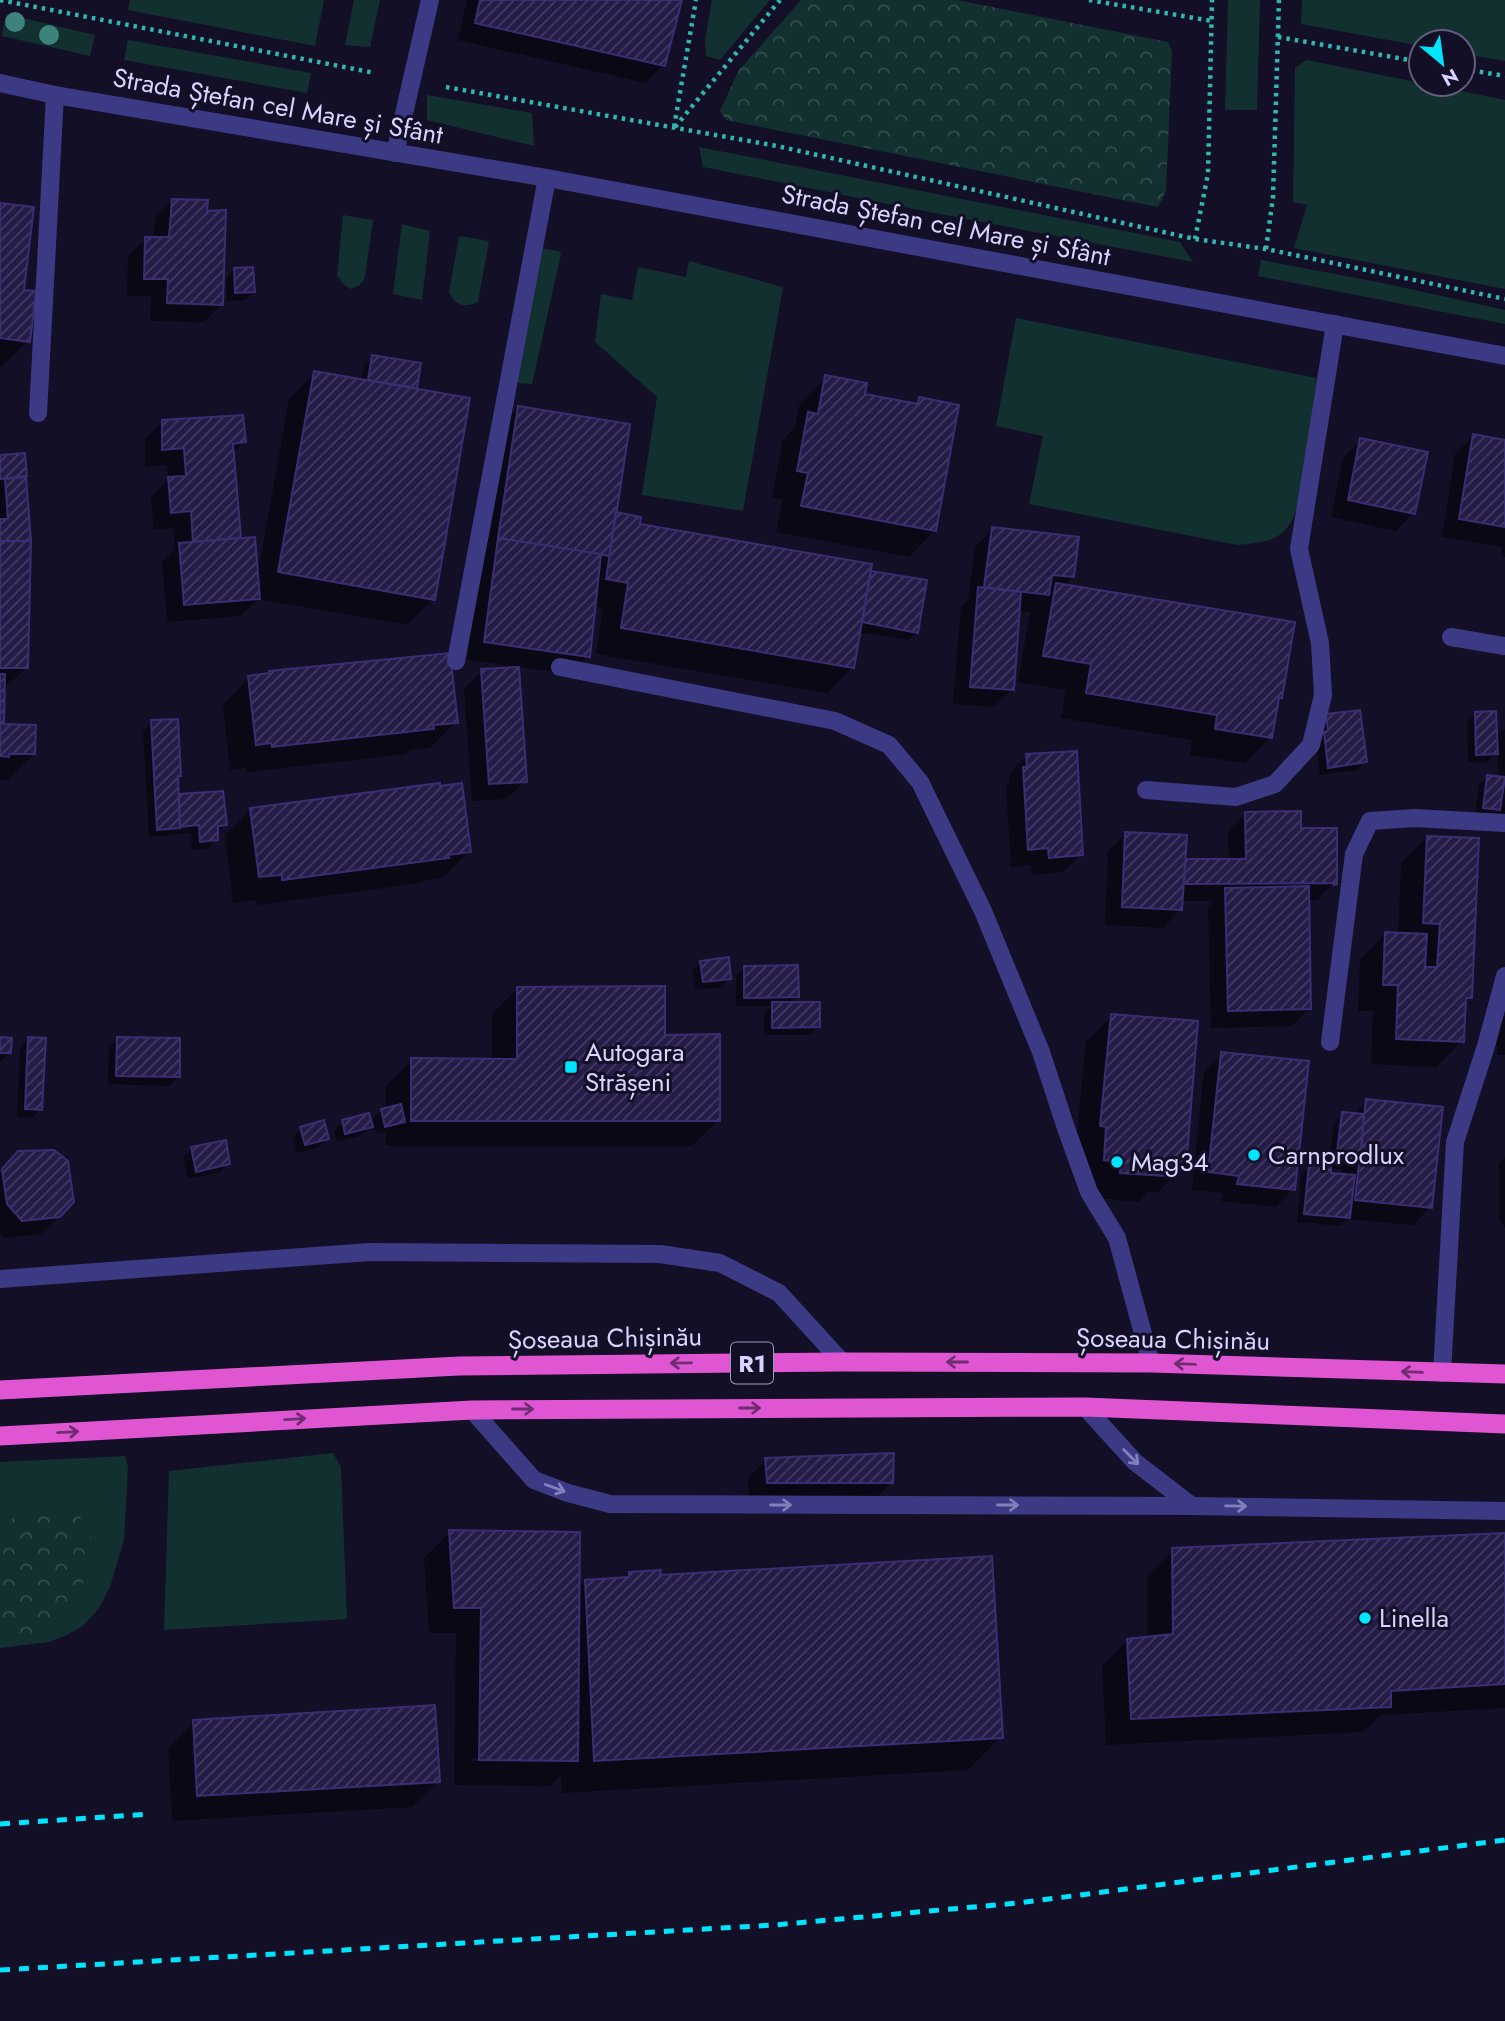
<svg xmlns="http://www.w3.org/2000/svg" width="1505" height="2021" viewBox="0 0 1505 2021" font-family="Jost,sans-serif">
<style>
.green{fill:#12302f}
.forest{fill:url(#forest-crowns)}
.shadow{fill:#0007;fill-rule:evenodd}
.building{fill:url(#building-hatch);stroke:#3b2d73;stroke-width:2}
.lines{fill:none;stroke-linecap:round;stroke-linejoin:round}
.path{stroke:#2fb8b0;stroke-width:4.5;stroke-dasharray:3.5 5;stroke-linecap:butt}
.service{stroke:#3d3a85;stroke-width:18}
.minor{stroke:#3d3a85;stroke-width:18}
.tertiary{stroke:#3d3a85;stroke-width:18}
.trunk{stroke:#e055d1;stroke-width:19}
.rail{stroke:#00e5ff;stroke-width:5;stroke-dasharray:10 9;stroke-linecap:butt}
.tree{fill:#3d827b}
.oneway{stroke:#6f2e73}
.oneway2{stroke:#837fbc}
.poi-dot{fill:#00e5ff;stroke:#130f26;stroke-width:2.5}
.labels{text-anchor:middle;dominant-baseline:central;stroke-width:6;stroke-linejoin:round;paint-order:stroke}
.shield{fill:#130f26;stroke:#9e99be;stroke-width:2}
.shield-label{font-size:24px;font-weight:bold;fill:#d9d4ff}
.street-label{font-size:26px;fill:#d9d4ff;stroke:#130f26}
.poi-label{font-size:26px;fill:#d9d4ff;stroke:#130f26;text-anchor:start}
</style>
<defs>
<pattern id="forest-crowns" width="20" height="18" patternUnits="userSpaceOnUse" patternTransform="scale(1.75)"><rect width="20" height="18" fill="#12302f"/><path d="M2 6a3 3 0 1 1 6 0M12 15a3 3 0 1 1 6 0" fill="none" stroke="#344d4e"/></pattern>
<pattern id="building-hatch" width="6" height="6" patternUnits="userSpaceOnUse" patternTransform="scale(1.75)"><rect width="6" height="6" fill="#241b47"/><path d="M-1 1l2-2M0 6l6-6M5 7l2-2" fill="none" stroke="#433b63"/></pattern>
</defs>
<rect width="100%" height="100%" fill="#130f26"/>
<g class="green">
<polygon points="130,0 324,0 315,46 128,10"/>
<polygon points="354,0 380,0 370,47 345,45"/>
<polygon points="712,0 770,0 720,60 706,56 705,40"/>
<polygon points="1228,0 1260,0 1257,110 1225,110"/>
<polygon points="1302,0 1505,0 1505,61 1463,54 1463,42 1421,42 1421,46 1301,24"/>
<polygon points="6,14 95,35 90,56 2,36"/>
<polygon points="128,40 311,73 307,93 124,60"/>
<polygon points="1307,60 1505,100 1505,289 1294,248 1307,205 1293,202 1295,68"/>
<polygon points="427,95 532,113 534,146 427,120"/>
<polygon points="699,147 1180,242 1193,262 898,206 703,167"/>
<polygon points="343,215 373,220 365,277 360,285 351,289 343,284 337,275"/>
<polygon points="402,224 430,231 422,300 393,294"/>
<path d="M459,236L489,241L478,302C464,308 456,306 449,292Z"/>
<polygon points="538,248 559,251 561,254 532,384 517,383"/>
<polygon points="1261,260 1378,282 1505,310 1505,324 1258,276"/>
<polygon points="689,261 783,287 743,511 642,495 657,397 595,342 601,294 632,300 638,267 686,277"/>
<path d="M1016,318L1317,378L1298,504C1287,541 1272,541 1237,545L1029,504L1043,436L996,426Z"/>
<polygon points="333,1453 341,1467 347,1619 164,1630 169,1471"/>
<polygon points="125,1456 128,1467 124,1540 110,1587 99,1608 83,1626 67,1635 49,1642 0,1648 0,1462"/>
</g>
<g class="forest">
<polygon points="801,0 957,0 1168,42 1172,51 1166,191 1158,207 726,120 720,111 739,70"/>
<path d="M77,1511L93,1541C87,1562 82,1604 67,1619C52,1633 19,1638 0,1642V1526L16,1517Z"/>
</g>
<g class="shadow">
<polygon points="467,0 681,0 663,65 646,83 458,40"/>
<polygon points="173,200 205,212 222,304 204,322 150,321 151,296 127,296 128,256 146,239 153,239 155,218"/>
<polygon points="0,205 22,291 28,341 2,367 0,367"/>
<polygon points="235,269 253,292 245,300 227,301 226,278"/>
<polygon points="373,357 415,387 413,390 433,599 407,625 258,599 241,616 167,622 162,562 175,549 173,528 154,530 151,497 168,480 167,465 145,467 145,439 163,422 244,442 232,454 239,540 258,573 289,399 315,373 361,381 364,366"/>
<polygon points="826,377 863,395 914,405 920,399 934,531 909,557 776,532 783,499 772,497 783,440 795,427 800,403"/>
<polygon points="518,408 614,514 638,526 868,576 871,573 917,632 908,640 859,632 853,667 827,693 596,654 603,608 594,607 588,656 570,674 467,660 480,565 492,434"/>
<polygon points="1473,436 1505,442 1505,557 1501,556 1502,547 1442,537 1455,454"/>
<polygon points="1361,440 1413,513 1396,531 1331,517 1343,458"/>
<polygon points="24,455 29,541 26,668 8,685 3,685 2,726 34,754 8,780 0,779 0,457"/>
<polygon points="992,529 1073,577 1063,586 1280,697 1277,701 1271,737 1245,763 1190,755 1192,740 1061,718 1066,690 1018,682 1030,612 1018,611 1012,689 994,707 953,704 961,607 968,600 975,547"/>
<polygon points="482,671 525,781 507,799 472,801 464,689"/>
<polygon points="249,678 456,722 430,748 410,750 406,754 247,772 246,768 230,770 223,704"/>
<polygon points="1475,714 1496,737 1505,729 1505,819 1475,816 1479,785 1488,776 1499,778 1497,753 1487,762 1468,762 1467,722"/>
<polygon points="1326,716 1365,762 1357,770 1320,775 1316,742"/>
<polygon points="152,722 179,775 176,778 177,796 222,793 225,825 216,834 216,840 208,848 192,850 191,833 149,837 143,731"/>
<polygon points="1026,756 1081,854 1063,872 1032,875 1031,865 1011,867 1006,786 1009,783 1009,774"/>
<polygon points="251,809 469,852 443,878 425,880 421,883 257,905 256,900 233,903 225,835"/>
<polygon points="1246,813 1299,830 1335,882 1317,900 1307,900 1310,1008 1292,1026 1211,1028 1208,907 1214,901 1181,901 1180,910 1163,928 1105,925 1108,851 1126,833 1184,861 1229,861 1228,831"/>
<polygon points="1427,837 1471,997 1464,1003 1462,1041 1436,1067 1371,1064 1373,1011 1358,1011 1360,959 1386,933 1398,934 1401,863"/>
<polygon points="701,963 729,979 721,987 695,990 692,971"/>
<polygon points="745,968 797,997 790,1004 818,1026 810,1035 764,1035 764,1013 771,1006 736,1006 736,976"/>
<polygon points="518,988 664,1037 718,1120 692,1146 386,1146 386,1132 376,1134 373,1119 382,1110 386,1109 386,1086 412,1060 492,1060 492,1014"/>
<polygon points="1112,1016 1184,1166 1158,1192 1149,1191 1139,1202 1095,1198 1075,1152 1086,1042"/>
<polygon points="1505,1016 1505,1055 1497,1055 1497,1025"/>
<polygon points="0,1038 9,1053 1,1061 0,1061"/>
<polygon points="28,1039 40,1109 32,1118 17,1117 20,1048"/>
<polygon points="118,1039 179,1040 178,1077 169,1086 108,1084 109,1048"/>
<polygon points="1222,1054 1293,1189 1276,1207 1221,1201 1222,1193 1192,1190 1204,1071"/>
<path d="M1367,1101L1430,1207L1413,1225L1347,1219L1340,1226L1297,1222L1301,1175L1310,1166L1329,1167L1334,1123L1343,1114L1353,1115ZM1329,1168L1343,1170V1176L1329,1175Z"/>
<polygon points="343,1122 371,1127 362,1135 337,1142 334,1130"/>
<polygon points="301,1128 327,1139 319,1147 297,1153 293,1137"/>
<polygon points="192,1149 228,1163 220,1172 188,1179 183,1157"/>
<polygon points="19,1153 59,1216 41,1234 4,1238 0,1234 0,1173"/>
<polygon points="1505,1157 1505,1228 1499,1219 1499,1163"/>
<polygon points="766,1460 892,1482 874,1500 749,1500 748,1478"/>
<path d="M450,1532L577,1590L585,1582L624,1579L629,1573L658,1577L1001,1737L968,1770L562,1793L561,1775L550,1786L454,1785L456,1633H429L424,1558ZM471,1758L553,1759V1762L471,1761Z"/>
<polygon points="1505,1534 1505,1708 1381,1715 1363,1732 1106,1745 1102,1666 1128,1640 1147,1638 1147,1576 1173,1550"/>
<polygon points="194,1722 438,1781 412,1807 172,1821 168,1748"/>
</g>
<g class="building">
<polygon points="480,0 682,0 665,66 475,23"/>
<polygon points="172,199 208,200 207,211 226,210 223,305 167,303 168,279 144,279 145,237 169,237"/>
<polygon points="0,203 34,207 24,290 36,291 30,342 0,338"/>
<polygon points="253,267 255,292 235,293 234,268"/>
<polygon points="372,355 421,363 417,388 368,380"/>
<polygon points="314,371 470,398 435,600 278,572"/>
<polygon points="825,375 867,383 865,394 918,404 919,397 959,405 936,531 801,506 808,473 797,471 808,412 818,414"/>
<polygon points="518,406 630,424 610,556 498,538"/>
<polygon points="243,415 246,442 233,444 241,538 193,542 191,511 171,513 168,477 186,476 184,448 162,450 162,420"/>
<polygon points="1473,434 1505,440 1505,527 1459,519"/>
<polygon points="1360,438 1428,452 1415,514 1348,500"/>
<polygon points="25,453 27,476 0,479 0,455"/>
<polygon points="26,477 31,541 0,541 0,519 8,519 5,479"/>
<polygon points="616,512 641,517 640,524 872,564 854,668 621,628 628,583 606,579"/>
<polygon points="992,527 1079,537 1074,577 1052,575 1049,595 984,587"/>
<polygon points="255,537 260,599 184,605 179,543"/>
<polygon points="498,538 601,554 590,657 484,642"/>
<polygon points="0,541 31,541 28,668 0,668"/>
<polygon points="871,571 927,580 918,633 862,622"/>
<polygon points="1056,583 1295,622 1282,698 1279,698 1272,738 1215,729 1217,715 1086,693 1091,664 1043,656"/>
<polygon points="978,587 1021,592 1014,690 970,687"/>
<polygon points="450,653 458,723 433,725 434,729 272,747 271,743 256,745 248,676 269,673 269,671"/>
<polygon points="519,667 527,782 489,784 481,669"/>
<polygon points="0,674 5,674 4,724 36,725 35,754 9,754 9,757 0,756"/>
<polygon points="1360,710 1367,762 1328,768 1324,732 1328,731 1326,714"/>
<polygon points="1496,711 1498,754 1476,755 1475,712"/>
<polygon points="178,719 181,776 178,776 180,828 157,830 151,720"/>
<polygon points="1077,751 1083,855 1049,858 1048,848 1028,850 1023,767 1027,767 1026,754"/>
<polygon points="1487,775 1505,777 1500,810 1483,808"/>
<polygon points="440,783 440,786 462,783 471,852 448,855 449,858 282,880 282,875 259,877 250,808"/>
<polygon points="223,791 227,825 218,826 218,840 200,842 199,825 180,827 179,794"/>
<polygon points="1301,811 1301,828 1337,828 1337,884 1334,885 1335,883 1184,884 1185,859 1246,859 1245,812"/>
<polygon points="1125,832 1187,835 1182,910 1122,907"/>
<polygon points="1427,836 1479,838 1472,998 1466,998 1464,1042 1396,1039 1398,985 1383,985 1385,932 1427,934 1425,967 1437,967 1440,924 1423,923"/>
<polygon points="1309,886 1311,1009 1228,1011 1225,888"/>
<polygon points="729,957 731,979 703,982 700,961"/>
<polygon points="798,965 799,997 744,998 744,966"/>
<polygon points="665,986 665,1035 720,1034 720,1121 411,1121 411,1058 517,1059 517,987"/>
<polygon points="772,1002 820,1002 820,1027 772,1028"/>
<polygon points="1111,1014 1198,1021 1186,1167 1167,1166 1166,1176 1120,1173 1121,1162 1104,1160 1106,1127 1100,1126"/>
<polygon points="0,1037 12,1038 11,1053 0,1053"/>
<polygon points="28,1037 46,1038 42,1110 25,1109"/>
<polygon points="117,1037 180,1038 180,1077 116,1076"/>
<polygon points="1221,1052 1309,1061 1295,1190 1237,1184 1239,1176 1208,1172"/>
<polygon points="1366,1099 1443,1107 1432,1208 1355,1200"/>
<polygon points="401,1104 405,1122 385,1127 381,1109"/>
<polygon points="1342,1112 1364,1114 1360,1163 1336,1160"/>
<polygon points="369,1113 373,1127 345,1134 342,1120"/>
<polygon points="324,1120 329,1139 305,1145 300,1127"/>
<polygon points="226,1140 230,1164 196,1172 191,1147"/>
<polygon points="54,1150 68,1161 74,1202 60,1217 22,1221 7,1204 2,1169 18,1151"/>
<polygon points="1309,1164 1331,1166 1331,1173 1355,1175 1350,1218 1304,1214"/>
<polygon points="894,1453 893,1483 767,1483 765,1458"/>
<polygon points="449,1530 580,1532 578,1761 479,1760 481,1608 454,1608"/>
<polygon points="1505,1533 1505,1684 1391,1691 1391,1707 1131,1719 1127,1639 1173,1634 1172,1548"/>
<polygon points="992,1556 1003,1738 594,1761 585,1580 629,1577 629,1572 661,1570 660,1575"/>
<polygon points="435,1705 440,1782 197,1796 193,1720"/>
</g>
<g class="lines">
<g class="path">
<polyline points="0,0 375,73"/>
<polyline points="1089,0 1212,21"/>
<polyline points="1278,37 1421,62"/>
<polyline points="1463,69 1505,76"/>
<polyline points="446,87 777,146 1195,239 1266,249 1505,299"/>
<polyline points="674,127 696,0"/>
<polyline points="675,127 780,0"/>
<polyline points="1195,239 1208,174 1212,0"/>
<polyline points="1266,249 1273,197 1279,0"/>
</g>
<g class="service">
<polyline points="395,153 430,0"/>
<polyline points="1451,637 1505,646"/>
<polyline points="456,661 547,178"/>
<polyline points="560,667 835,721 889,745 920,782 983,911 1041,1052 1067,1131 1089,1192 1117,1238 1151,1363"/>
<polyline points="1146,790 1236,797 1275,784 1311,745 1323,695 1320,643 1299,549 1335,324"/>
<polyline points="0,1279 370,1252 660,1254 720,1263 779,1293 842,1362"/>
<polyline points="1085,1407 1135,1462 1192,1506"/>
<polyline points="472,1410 534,1480 568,1493 610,1504 1192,1506 1505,1511"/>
</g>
<g class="minor">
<polyline points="38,413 55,95"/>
<polyline points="1330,1042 1354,854 1370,821 1415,818 1505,823"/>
<polyline points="1442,1373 1455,1142 1486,1046 1505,976"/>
</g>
<polyline class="tertiary" points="0,83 55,95 547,178 1505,356"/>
<g class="trunk">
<polyline points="0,1390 459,1366 842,1362 1151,1363 1505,1374"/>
<polyline points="0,1436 472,1410 1085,1407 1505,1424"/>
</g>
<g class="rail">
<polyline points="0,1824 150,1814"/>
<polyline points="0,1970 774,1925 1018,1903 1505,1840"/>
</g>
</g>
<g class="tree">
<circle cx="15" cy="22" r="10"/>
<circle cx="49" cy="35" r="10"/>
</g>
<defs><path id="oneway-shaft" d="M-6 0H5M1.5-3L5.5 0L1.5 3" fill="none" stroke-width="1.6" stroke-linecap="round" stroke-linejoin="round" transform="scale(1.75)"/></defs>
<g class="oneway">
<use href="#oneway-shaft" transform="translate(957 1362) rotate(-180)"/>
<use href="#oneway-shaft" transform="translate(681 1363) rotate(179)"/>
<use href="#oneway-shaft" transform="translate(1185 1364) rotate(-178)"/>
<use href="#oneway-shaft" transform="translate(1412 1372) rotate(-178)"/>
<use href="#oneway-shaft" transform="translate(750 1408)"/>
<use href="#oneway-shaft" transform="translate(523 1409)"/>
<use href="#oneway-shaft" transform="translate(295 1419) rotate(-3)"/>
<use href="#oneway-shaft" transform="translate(68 1432) rotate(-3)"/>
</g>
<g class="oneway2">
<use href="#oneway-shaft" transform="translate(1131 1457) rotate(45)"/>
<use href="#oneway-shaft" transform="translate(555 1488) rotate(20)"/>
<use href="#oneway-shaft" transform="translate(781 1505)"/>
<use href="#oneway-shaft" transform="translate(1008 1505)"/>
<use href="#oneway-shaft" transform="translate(1236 1506) rotate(1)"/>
</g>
<g class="poi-dot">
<rect x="564" y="1060" width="14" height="14" rx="3.5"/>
<circle cx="1254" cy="1155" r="7"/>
<circle cx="1117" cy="1162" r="7"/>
<circle cx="1365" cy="1618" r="7"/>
</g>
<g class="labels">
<rect class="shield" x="731" y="1342.5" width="42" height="41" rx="5"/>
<g class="shield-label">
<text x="752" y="1363">R1</text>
</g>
<g class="street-label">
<text transform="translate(278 106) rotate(10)">Strada Ștefan cel Mare și Sfânt</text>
<text transform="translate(946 225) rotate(11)">Strada Ștefan cel Mare și Sfânt</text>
<text transform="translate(605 1338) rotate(-1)">Șoseaua Chișinău</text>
<text transform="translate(1173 1339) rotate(1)">Șoseaua Chișinău</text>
</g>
<g class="poi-label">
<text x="585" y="1052">Autogara<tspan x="585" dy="30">Strășeni</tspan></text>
<text x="1268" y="1155">Carnprodlux</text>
<text x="1131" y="1162">Mag34</text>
<text x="1379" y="1618">Linella</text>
</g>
</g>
<g transform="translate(1442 63) rotate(151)"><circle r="33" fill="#130f26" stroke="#625e7d" stroke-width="2"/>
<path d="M0-5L12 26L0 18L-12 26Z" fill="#00e5ff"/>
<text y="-10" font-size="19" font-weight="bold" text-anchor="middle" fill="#d9d4ff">N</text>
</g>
</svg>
